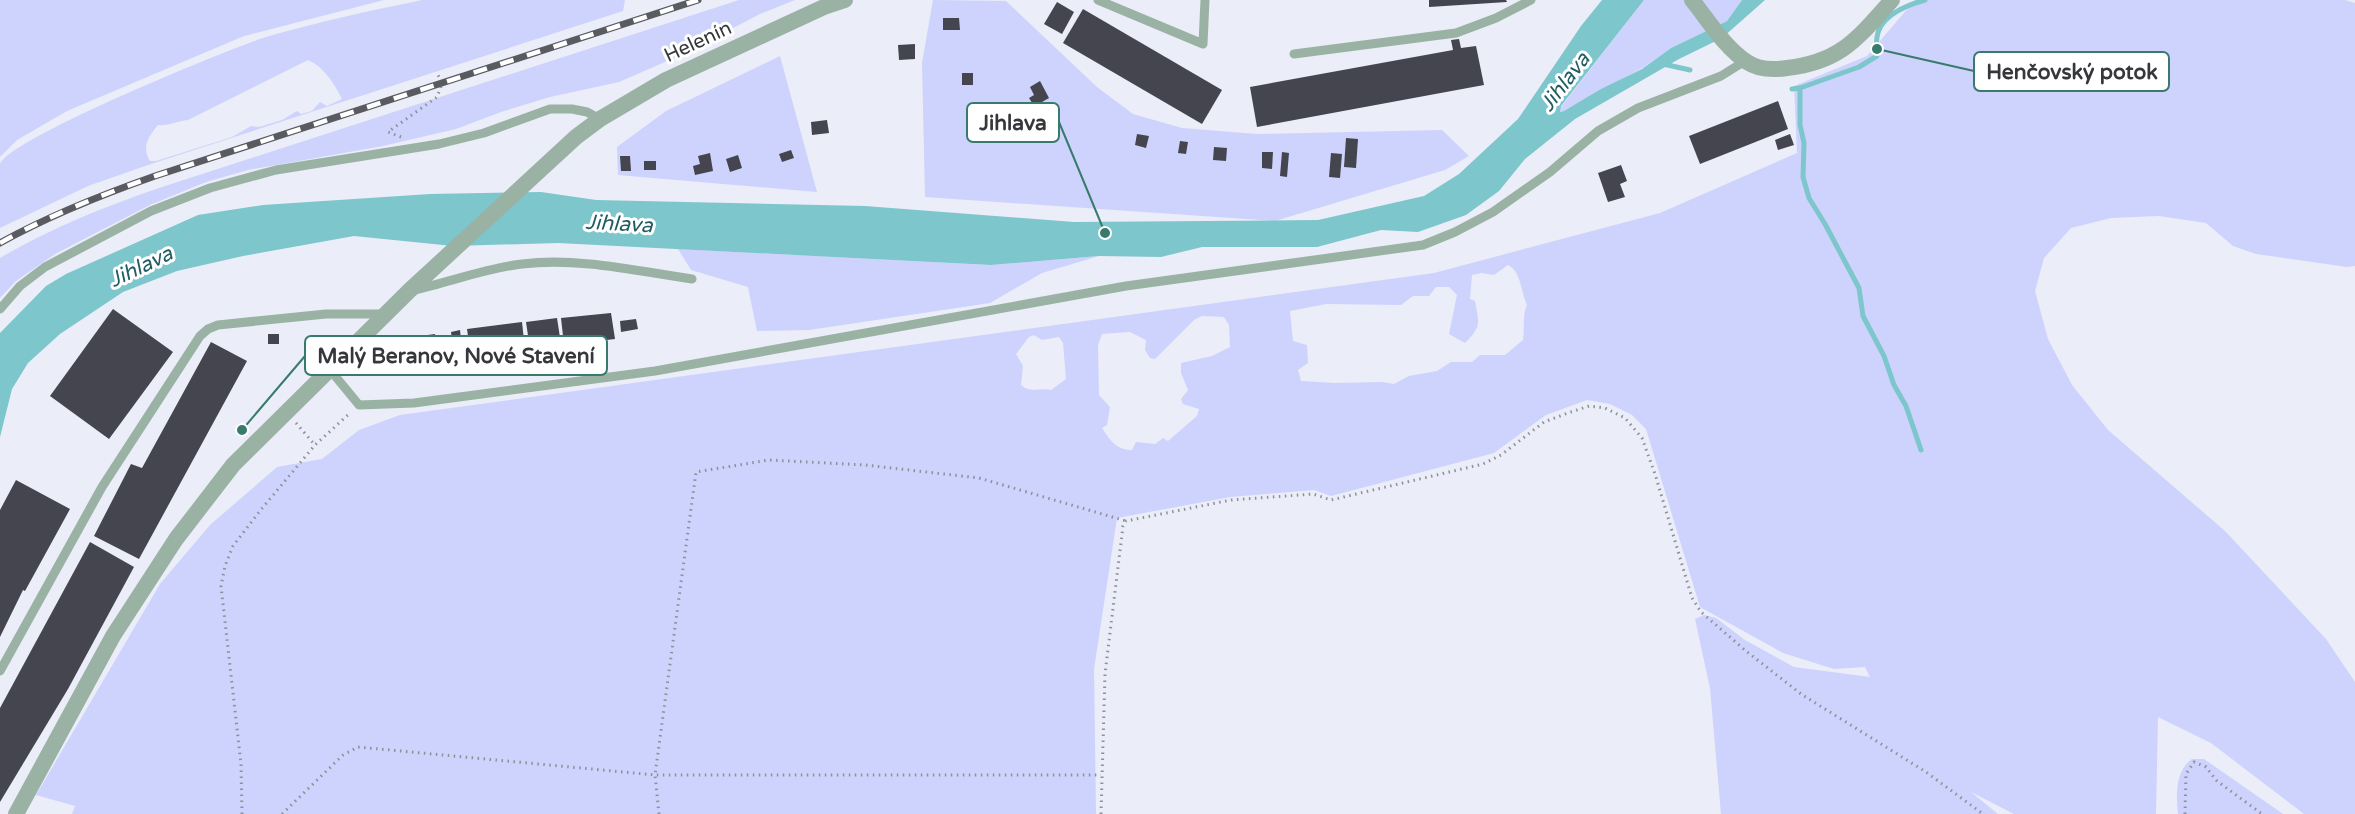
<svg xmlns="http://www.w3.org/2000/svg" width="2355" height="814" viewBox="0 0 2355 814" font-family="'Varela Round',sans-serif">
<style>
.green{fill:#cdd3fc;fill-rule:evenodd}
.water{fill:#7dc6cc}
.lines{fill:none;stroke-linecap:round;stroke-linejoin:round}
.stream{stroke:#7dc6cc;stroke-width:5}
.building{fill:#44454e}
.path{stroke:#8e9097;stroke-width:3;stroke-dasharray:1.5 4.5;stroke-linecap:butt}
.service{stroke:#9ab2a4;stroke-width:9}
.tertiary{stroke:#9ab2a4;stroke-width:16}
.rail-casing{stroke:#5a5b61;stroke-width:7}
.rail{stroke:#fff;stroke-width:4.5;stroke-dasharray:14;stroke-linecap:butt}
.labels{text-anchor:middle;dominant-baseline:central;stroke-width:6;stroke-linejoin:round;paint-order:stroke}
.street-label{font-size:20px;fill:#36373b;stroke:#fff}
.water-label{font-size:21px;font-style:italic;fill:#205d62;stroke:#fff}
.leader{fill:none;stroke:#387b6c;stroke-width:2}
.callout-dot{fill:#387b6c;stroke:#fff;stroke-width:2}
.callout{fill:#fff;stroke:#387b6c;stroke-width:2}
.callout-label{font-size:21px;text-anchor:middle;font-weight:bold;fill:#36373b}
</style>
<rect width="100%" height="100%" fill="#ebedf8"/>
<g class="green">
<polygon points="0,0 384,0 244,36 67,111 17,140 0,157"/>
<path d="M422,0H625L623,11L151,164L88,186L0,228C0,216 0,173 0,164C8,139 231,48 266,37C318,22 369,11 422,0ZM308,60C324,67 334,83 342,99L327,106L320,102L312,111L301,114L297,111L282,120L259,127L251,126L232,137L156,161H150C141,147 149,136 158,125C169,126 177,121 188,120Z"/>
<path d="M739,0H795L760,14L681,55L619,82L550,97L501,112L456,129L383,146L248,170L206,182L150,205L55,254L16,281L0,298V258C51,228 104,207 159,188Z"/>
<polygon points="933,0 1006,1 1097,87 1133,114 1182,128 1257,134 1442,130 1469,156 1445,170 1275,221 925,197 922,63"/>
<polygon points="1644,0 1742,0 1727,21 1671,48 1644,67 1564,111 1560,112 1561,107"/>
<path d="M1915,0H2345L2355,3V266L2347,267L2256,254L2233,246L2206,223L2159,216L2111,218L2071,228L2044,258L2035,291L2048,339L2072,385L2108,430L2225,531L2326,639L2355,682V814H2304L2211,743L2158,717L2156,814H2014L1971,792L1998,814H1721L1710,688L1695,619L1704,615L1716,618L1745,640L1794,667L1870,677L1865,667L1834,669L1783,653L1700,607L1646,429L1632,415L1610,404L1587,400L1546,415L1494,453L1331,496L1314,490L1230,497L1117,518L1094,669L1096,814H72L75,806L36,795L160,584L210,525L277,467L322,459L359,430L400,415L1434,273L1660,213L1797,153L1794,86L1867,56ZM1508,265C1521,271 1521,292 1527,305C1522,315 1525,329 1523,340L1505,355H1480L1472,362H1451L1437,371L1409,376L1394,384L1382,382L1334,383L1301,381L1298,370L1308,363L1307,345L1293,341L1290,311L1326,304L1401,305L1413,296H1429L1436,287H1449L1457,295L1449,334L1465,343C1482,326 1479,323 1475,301L1470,299L1472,275L1481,273L1494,275ZM1202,316L1224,317L1229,325L1230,347L1212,356L1181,363V373L1188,390L1181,399L1183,404L1199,409L1197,416L1168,441L1163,438L1155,444L1136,442L1132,450C1116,450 1110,440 1102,428L1107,425L1110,407L1099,395L1098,345L1102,334L1130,332L1146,340L1145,350L1150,358L1155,359L1194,320ZM1034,335L1042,340L1059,337L1063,343L1066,379L1051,390C1039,387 1031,394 1021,385L1023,366L1016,354L1029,337Z"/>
<polygon points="780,56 817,192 618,175 617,147 666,111"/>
<polygon points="678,249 991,265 1099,256 1042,273 990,303 809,330 757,331 748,287 691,270"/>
<path d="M2192,759H2204L2283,814H2178C2176,795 2175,771 2192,759Z"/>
</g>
<polygon class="water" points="1602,0 1644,0 1561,106 1560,112 1564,111 1601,89 1642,69 1671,48 1727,21 1742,0 1765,0 1722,38 1679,59 1575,119 1525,159 1499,191 1466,215 1418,232 1381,230 1317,247 1202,247 1161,257 1099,256 991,265 558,243 453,246 354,236 243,256 177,271 123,292 60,334 28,363 12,389 0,437 0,333 46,286 66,274 198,215 263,205 430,194 541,192 596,200 865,206 1074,222 1318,220 1424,196 1459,174 1518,119 1581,26"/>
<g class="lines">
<g class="stream">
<polyline points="1663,64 1690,70"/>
<polyline points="1800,88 1800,125 1804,143 1803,177 1809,198 1825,224 1859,288 1863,316 1884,356 1894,385 1906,406 1921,450"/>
<path d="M1792,89L1800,88L1859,67L1877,56C1877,50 1876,43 1877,37C1880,15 1907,5 1925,0"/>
</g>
</g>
<g class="building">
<polygon points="1429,0 1506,0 1507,2 1429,7"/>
<polygon points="1057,2 1074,12 1062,34 1044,24"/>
<polygon points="1083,9 1222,90 1202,124 1063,43"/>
<polygon points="943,18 959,18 960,30 943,30"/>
<polygon points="1459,39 1461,48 1476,46 1484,85 1257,127 1250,87 1453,50 1451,40"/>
<polygon points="915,44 915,59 899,60 898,45"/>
<rect x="962" y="73" width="11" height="12"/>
<polygon points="1040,81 1049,98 1035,106 1047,107 1046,119 1022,117 1024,105 1034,106 1029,98 1034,95 1030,87"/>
<polygon points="1778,101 1788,129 1700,164 1689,136"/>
<polygon points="827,120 829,133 812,135 811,122"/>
<polygon points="1137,134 1149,136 1146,148 1135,145"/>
<polygon points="1790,134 1794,145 1778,150 1775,140"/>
<polygon points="1346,138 1358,139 1356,168 1344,167"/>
<polygon points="1180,141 1188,142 1186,154 1178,153"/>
<polygon points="1214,147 1227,148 1226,161 1213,160"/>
<polygon points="791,150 794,158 782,162 779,154"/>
<polygon points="1262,152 1273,152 1272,169 1262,168"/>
<polygon points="1282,152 1289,153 1287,177 1280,176"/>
<polygon points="710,153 713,171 695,175 693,166 700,164 698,156"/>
<polygon points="1331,153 1342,154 1340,178 1329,177"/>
<polygon points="738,155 742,168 730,172 726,159"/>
<polygon points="620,156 630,156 631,171 621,171"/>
<rect x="644" y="161" width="12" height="9"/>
<polygon points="1621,165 1627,181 1620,184 1625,197 1608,202 1598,173"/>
<polygon points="113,309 173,352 109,439 50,396"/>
<polygon points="611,313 615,339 564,345 561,318"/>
<polygon points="557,318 561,344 530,349 526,322"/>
<polygon points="636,319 638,329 621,332 620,321"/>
<polygon points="522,322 525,350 471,357 467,329"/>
<polygon points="460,330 463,358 454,359 451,332"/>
<rect x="268" y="334" width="11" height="10"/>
<polygon points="435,334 439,361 387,368 383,341"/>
<polygon points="211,342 247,361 139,559 94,536 131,464 142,468"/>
<polygon points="16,480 70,509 25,591 23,590 0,637 0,510"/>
<polygon points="90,542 134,567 68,689 0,802 0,708"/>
</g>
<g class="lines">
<g class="path">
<polyline points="401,137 388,132 437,97 442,84 438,75"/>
<polyline points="296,423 315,445"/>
<polyline points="242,814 241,764 221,586 225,566 233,546 259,512 315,445 350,413"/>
<polyline points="282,814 343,755 358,747 655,775 1101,775"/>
<polyline points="659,814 655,775 696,472 769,460 865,465 979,478 1126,521"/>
<polyline points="1101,814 1105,674 1123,526 1126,521 1231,500 1313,494 1331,500 1483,464 1501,455 1544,422 1568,413 1589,406 1605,408 1625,418 1642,438 1655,474 1692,598 1701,612 1746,651 1801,694 1926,772 1983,814"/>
<polyline points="2185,814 2186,774 2194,762 2206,767 2217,781 2262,814"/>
</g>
<g class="service">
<polyline points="1098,0 1203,44 1205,0"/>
<polyline points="1294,54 1456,33 1496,18 1531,0"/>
<path d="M414,290C450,282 486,268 522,264C578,257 637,271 692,279"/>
<polyline points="0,309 20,286 45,267 151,211 210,188 276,170 439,144 484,133 550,109 572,109 587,112 600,119"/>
<polyline points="331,371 359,405 414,403 655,371 1126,286 1423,245 1455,232 1493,212 1550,172 1598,131 1638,108 1721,76 1745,61"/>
<polyline points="0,671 102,487 200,336 208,329 218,325 326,314 383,314"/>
</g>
<g class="tertiary">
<path d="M1692,0C1709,21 1725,48 1747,62C1759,70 1774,70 1787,68C1841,62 1858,38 1892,0"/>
<polyline points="16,814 113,636 176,539 233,465 410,290 576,137 600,119 666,80 824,7 845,0"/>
</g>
<defs>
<path id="rail" d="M0,243C50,215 101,195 155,176L698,0"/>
</defs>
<use href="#rail" class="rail-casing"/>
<use href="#rail" class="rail"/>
</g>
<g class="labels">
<g class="street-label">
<text transform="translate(698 42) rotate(-25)">Helenín</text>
</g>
<g class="water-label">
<text transform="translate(1565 82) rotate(-53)">Jihlava</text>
<text transform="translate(619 224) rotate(3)">Jihlava</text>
<text transform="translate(141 267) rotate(-26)">Jihlava</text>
</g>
</g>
<path class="leader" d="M1877 49L1974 71M1105 233L1059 122M242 430L305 356"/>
<g class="callout-dot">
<circle cx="1877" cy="49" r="6"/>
<circle cx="1105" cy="233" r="6"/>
<circle cx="242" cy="430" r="6"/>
</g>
<g class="callout">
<rect x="1974" y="52" width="195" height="39" rx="6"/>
<rect x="967" y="103" width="92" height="39" rx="6"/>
<rect x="305" y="336" width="302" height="39" rx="6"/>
</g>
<g class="callout-label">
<text x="2072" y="79">Henčovský potok</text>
<text x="1013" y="130">Jihlava</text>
<text x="456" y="363">Malý Beranov, Nové Stavení</text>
</g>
</svg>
